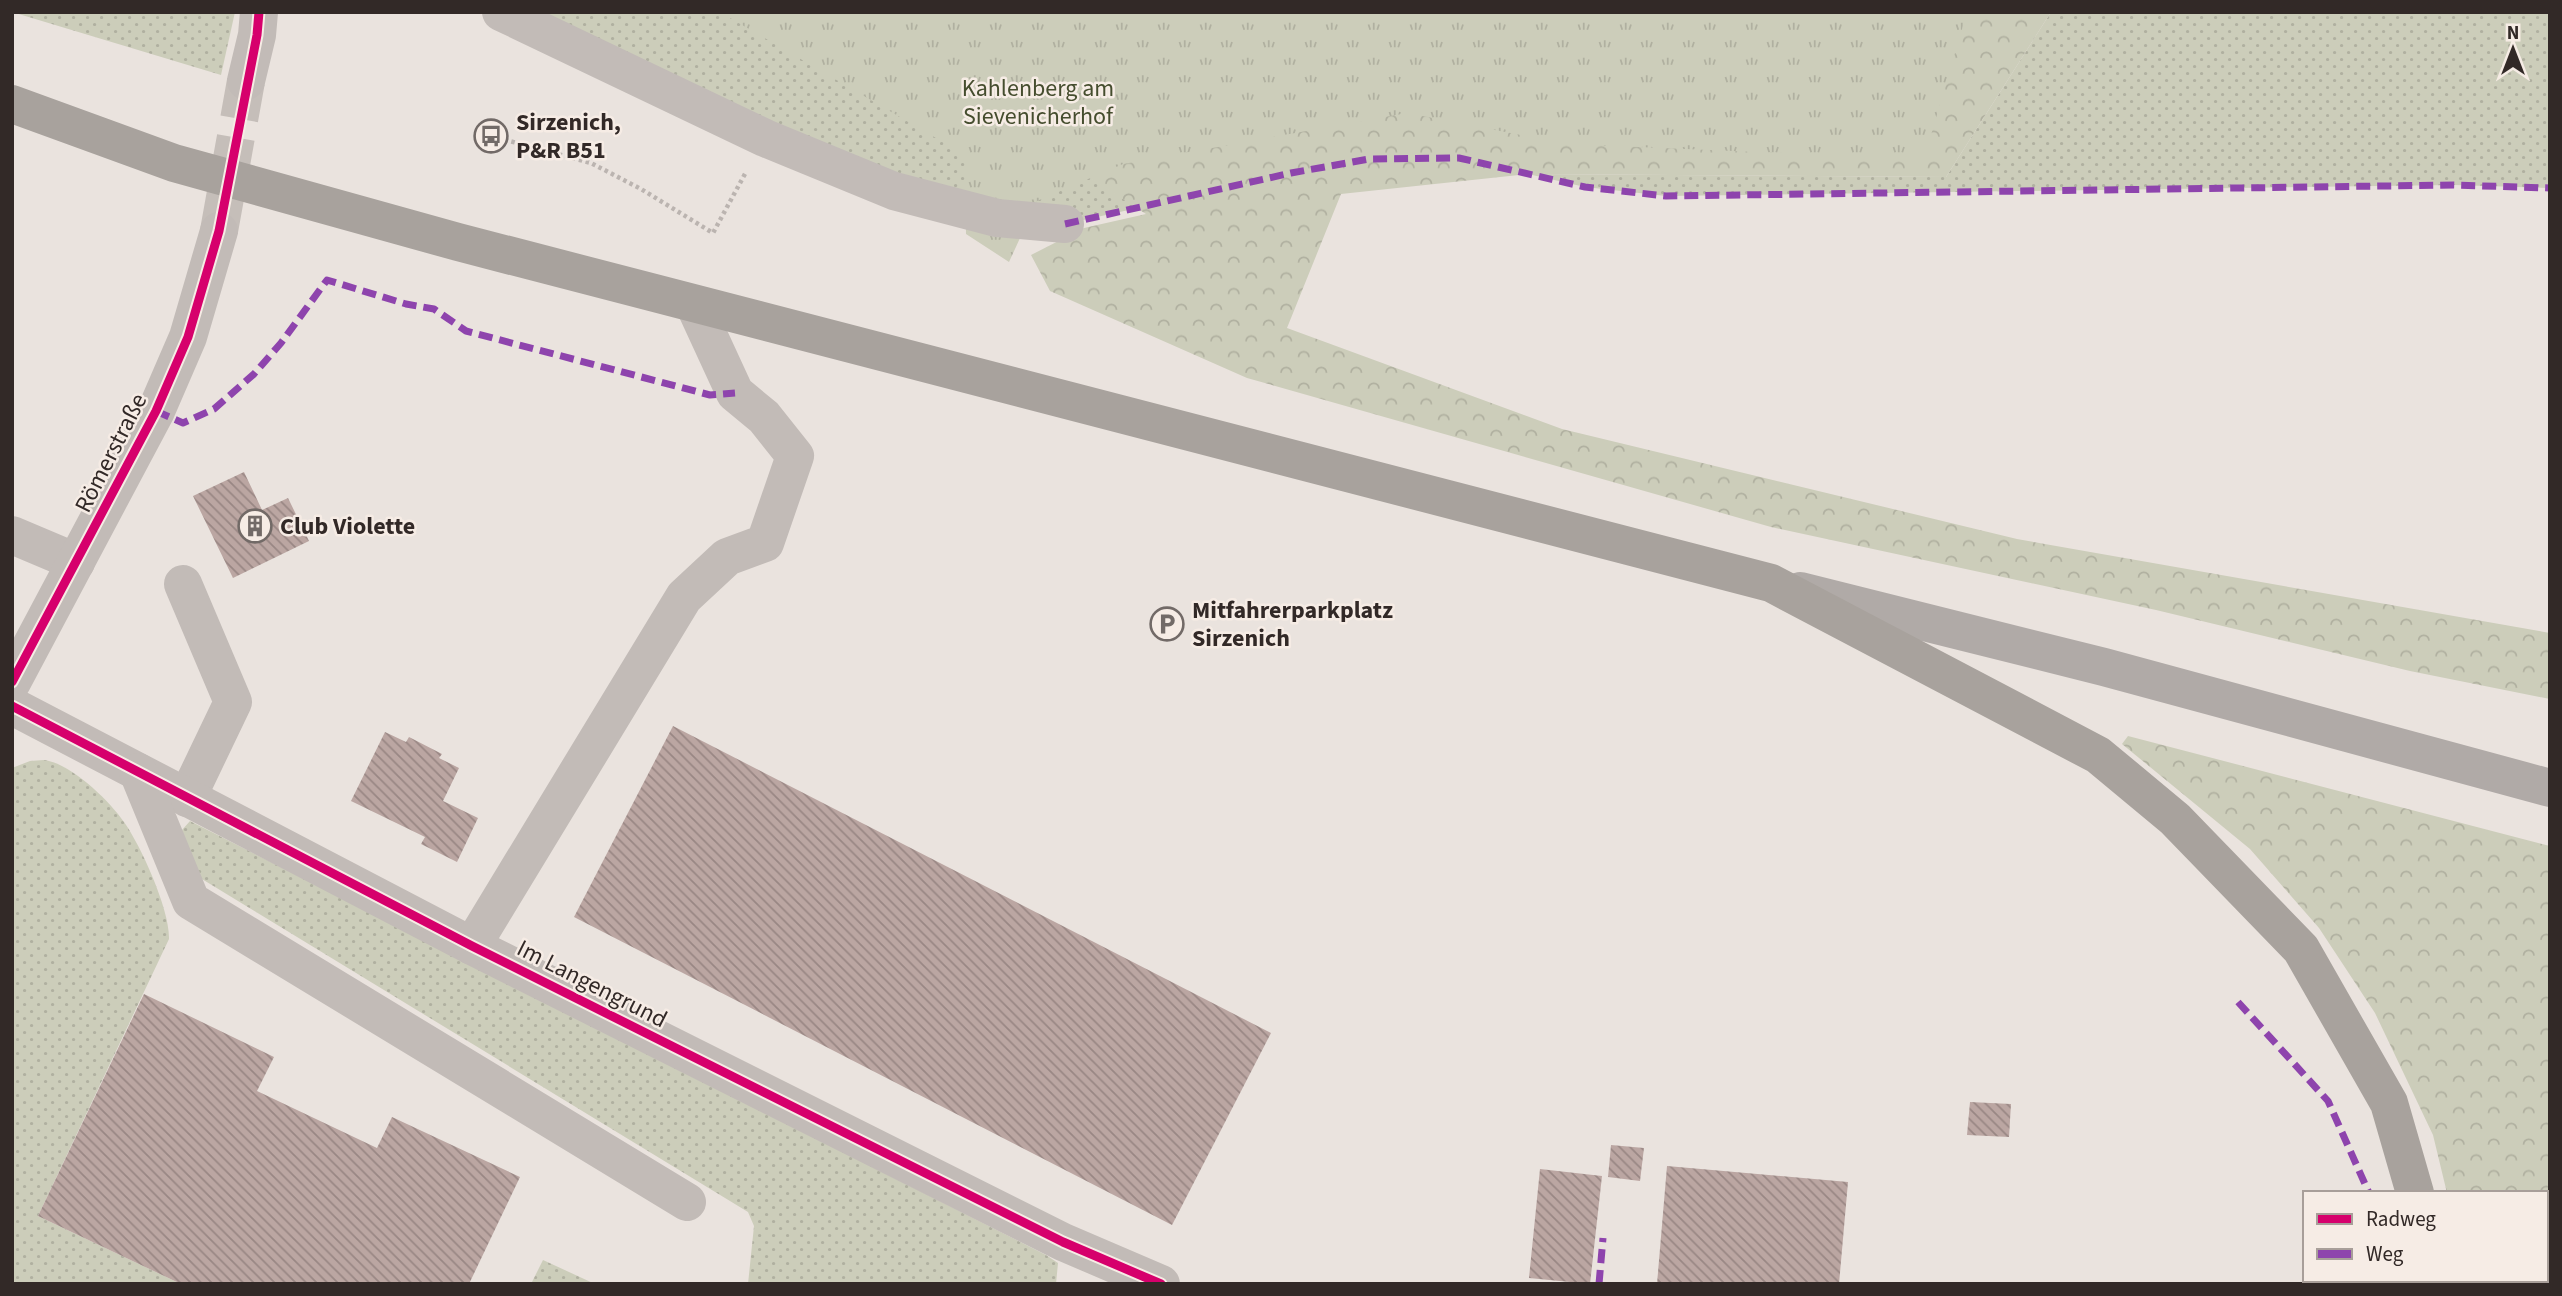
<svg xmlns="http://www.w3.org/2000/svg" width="2562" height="1296" viewBox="0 0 2562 1296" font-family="'Source Sans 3',sans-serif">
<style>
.grass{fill:url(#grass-dots)}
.forest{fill:url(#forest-crowns)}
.park{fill:url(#park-tufts)}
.building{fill:url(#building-back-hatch)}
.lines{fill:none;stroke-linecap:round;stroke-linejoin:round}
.minor-tunnel{stroke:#c5beb9;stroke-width:38;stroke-dasharray:38 19;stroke-linecap:butt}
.path{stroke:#bbb4b0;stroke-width:4.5;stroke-dasharray:3.5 3.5;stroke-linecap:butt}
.minor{stroke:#c2bbb7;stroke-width:38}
.major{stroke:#b0aaa7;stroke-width:38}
.highway{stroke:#a8a29d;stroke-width:38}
.quiet{stroke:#8e44ad;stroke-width:7;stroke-dasharray:14 7;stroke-linecap:butt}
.cycleway-casing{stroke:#f6ece5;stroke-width:13}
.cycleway{stroke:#d6006c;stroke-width:9}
.labels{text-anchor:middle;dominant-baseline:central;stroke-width:5;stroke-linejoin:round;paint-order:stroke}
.park-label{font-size:24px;fill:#454d2e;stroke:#f6ece5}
.poi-label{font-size:24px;font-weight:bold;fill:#322927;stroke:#f6ece5;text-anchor:start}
.street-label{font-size:24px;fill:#322927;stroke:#f6ece5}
</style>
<defs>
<pattern id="grass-dots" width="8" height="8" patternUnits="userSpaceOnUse" patternTransform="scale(1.75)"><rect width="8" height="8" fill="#cccdba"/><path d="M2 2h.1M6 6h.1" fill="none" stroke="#b0b0a0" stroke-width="1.8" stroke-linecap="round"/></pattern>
<pattern id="forest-crowns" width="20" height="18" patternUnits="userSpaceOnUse" patternTransform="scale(1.75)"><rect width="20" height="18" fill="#cccdba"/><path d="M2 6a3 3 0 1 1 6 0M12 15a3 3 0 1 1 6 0" fill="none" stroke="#b0b0a0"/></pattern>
<pattern id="park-tufts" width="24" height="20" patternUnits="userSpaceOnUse" patternTransform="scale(1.75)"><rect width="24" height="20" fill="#cccdba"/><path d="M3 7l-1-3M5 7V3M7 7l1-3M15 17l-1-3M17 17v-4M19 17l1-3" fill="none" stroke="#b0b0a0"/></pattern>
<pattern id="building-back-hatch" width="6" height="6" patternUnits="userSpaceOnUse" patternTransform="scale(1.75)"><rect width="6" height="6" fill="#bba6a2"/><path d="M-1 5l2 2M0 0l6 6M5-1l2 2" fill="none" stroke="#998784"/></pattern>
</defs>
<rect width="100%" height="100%" fill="#eae3de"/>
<g class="grass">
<polygon points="12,12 235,12 221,75"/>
<polygon points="501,12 830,12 1138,208 1065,224 997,218"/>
<polygon points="2051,12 2550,12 2550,188 2454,185 1666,196 1585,187 1528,174 1946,177"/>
<path d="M44,760C70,763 109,800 124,822C141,846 170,910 169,939L38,1216L181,1284H12V768L30,761Z"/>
<polygon points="190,821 1046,1255 1058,1263 1056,1284 748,1284 754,1226 748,1212 197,876 182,830"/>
<polygon points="543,1260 595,1284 531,1284"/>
</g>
<g class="forest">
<polygon points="831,12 2051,12 1946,177 1528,174 1341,194 1287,328 1562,429 2017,539 2550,633 2550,699 2410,671 2156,610 1771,527 1247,378 1050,291 1031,255 1084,228 1146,214"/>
<polygon points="2128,736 2550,846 2550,1284 2470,1284 2470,1280 2546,1280 2546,1193 2447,1193 2433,1135 2375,1013 2319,928 2250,849 2122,744"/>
</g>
<polygon class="park" points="720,12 1967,12 1924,159 1568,144 1407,113 1123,164 1037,201 1009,262 966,234 965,155"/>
<g class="building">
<polygon points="244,472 262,510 288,498 309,541 233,578 193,496"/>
<polygon points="673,726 1271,1033 1172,1225 574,917"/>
<polygon points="385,732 406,742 409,737 442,754 439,758 459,768 443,801 478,818 457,862 421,844 425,837 351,801"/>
<polygon points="144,994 274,1057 257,1091 377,1148 392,1117 520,1177 469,1284 181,1284 38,1216"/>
<polygon points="1970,1102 2011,1104 2009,1137 1967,1135"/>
<polygon points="1611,1145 1644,1148 1640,1181 1608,1177"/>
<polygon points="1667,1166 1848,1182 1839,1284 1657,1284"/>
<polygon points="1540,1169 1602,1176 1590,1284 1529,1278"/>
</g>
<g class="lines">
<polyline class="minor-tunnel" points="219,231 246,81"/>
<polyline class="path" points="491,136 591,163 641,189 713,233 746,172"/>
<g class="minor">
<polyline points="501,12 765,138 894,191 997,218 1065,224"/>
<polyline points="246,81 257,35 259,12"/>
<polyline points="12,535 76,562"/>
<polyline points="183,584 233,702 187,798"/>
<polyline points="12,682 156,411 188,337 219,231"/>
<polyline points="12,706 472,946 1063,1242 1161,1284"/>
<polyline points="138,772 191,901 687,1202"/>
<polyline points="472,946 684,597 727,557 765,543 795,456 764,417 735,393 694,304"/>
</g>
<polyline class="major" points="1800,591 2104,667 2550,788"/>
<g class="highway">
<polyline points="12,104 174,163 458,242 1771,583 2098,755 2175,819 2301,949 2389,1103 2415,1193"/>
<polyline points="2440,1280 2441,1284"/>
</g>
<g class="quiet">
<polyline points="1065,224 1291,173 1369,159 1459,158 1585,187 1666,196 2454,185 2550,188"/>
<polyline points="156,411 183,423 214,409 254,374 281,343 327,280 406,304 434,309 466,331 710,395 735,393"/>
<polyline points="2238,1002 2328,1101 2369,1193"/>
<polyline points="2396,1280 2396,1284"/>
<polyline points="1599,1284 1603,1238"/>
</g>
<defs>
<g id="cycleway">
<polyline points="12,682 156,411 188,337 219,231 257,35 259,12"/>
<polyline points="12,706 472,946 1063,1242 1161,1284"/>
</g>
</defs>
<use href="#cycleway" class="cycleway-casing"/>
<use href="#cycleway" class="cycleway"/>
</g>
<defs>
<symbol id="bus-ring" viewBox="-11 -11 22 22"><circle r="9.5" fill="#f6ece5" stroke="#726a67" stroke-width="1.5"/><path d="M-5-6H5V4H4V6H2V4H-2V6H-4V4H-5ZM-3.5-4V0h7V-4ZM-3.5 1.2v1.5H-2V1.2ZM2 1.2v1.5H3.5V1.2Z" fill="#726a67"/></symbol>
<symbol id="building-ring" viewBox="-11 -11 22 22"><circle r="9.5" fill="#f6ece5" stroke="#726a67" stroke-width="1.5"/><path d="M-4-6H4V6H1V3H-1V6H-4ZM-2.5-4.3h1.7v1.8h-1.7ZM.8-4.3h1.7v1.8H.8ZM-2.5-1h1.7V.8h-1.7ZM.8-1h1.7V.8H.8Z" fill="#726a67"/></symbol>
<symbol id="parking-ring" viewBox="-11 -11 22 22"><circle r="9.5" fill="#f6ece5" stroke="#726a67" stroke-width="1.5"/><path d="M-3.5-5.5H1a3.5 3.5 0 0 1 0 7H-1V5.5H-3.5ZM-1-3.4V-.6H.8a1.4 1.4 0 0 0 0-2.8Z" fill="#726a67"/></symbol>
</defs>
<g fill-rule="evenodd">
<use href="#bus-ring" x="472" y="117" width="38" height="38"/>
<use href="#building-ring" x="236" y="507" width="38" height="38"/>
<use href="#parking-ring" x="1148" y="605" width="38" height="38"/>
</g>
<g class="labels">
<g class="park-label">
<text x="1038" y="88">Kahlenberg am<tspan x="1038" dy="28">Sievenicherhof</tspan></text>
</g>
<g class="poi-label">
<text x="516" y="122">Sirzenich,<tspan x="516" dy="28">P&amp;R B51</tspan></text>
<text x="280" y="526">Club Violette</text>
<text x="1192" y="610">Mitfahrerparkplatz<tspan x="1192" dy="28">Sirzenich</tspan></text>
</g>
<g class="street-label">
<text transform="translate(111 453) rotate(-63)">Römerstraße</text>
<text transform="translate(592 984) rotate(27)">Im Langengrund</text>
</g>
</g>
<rect width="2562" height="1296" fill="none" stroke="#322927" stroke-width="28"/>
<rect x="2303" y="1191" width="245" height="91" fill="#f6ece5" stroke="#a89e99" stroke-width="2"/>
<rect x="2317" y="1214" width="35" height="10" fill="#d6006c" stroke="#a89e99" stroke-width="2"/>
<text x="2366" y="1226" font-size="21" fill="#322927">Radweg</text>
<rect x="2317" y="1249" width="35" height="10" fill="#8e44ad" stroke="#a89e99" stroke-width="2"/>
<text x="2366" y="1261" font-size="21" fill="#322927">Weg</text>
<g transform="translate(2513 49)" stroke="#f6ece5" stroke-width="5" paint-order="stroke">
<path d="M0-5L12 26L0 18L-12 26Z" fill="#322927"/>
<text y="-10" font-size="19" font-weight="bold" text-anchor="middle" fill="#322927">N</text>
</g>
</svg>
